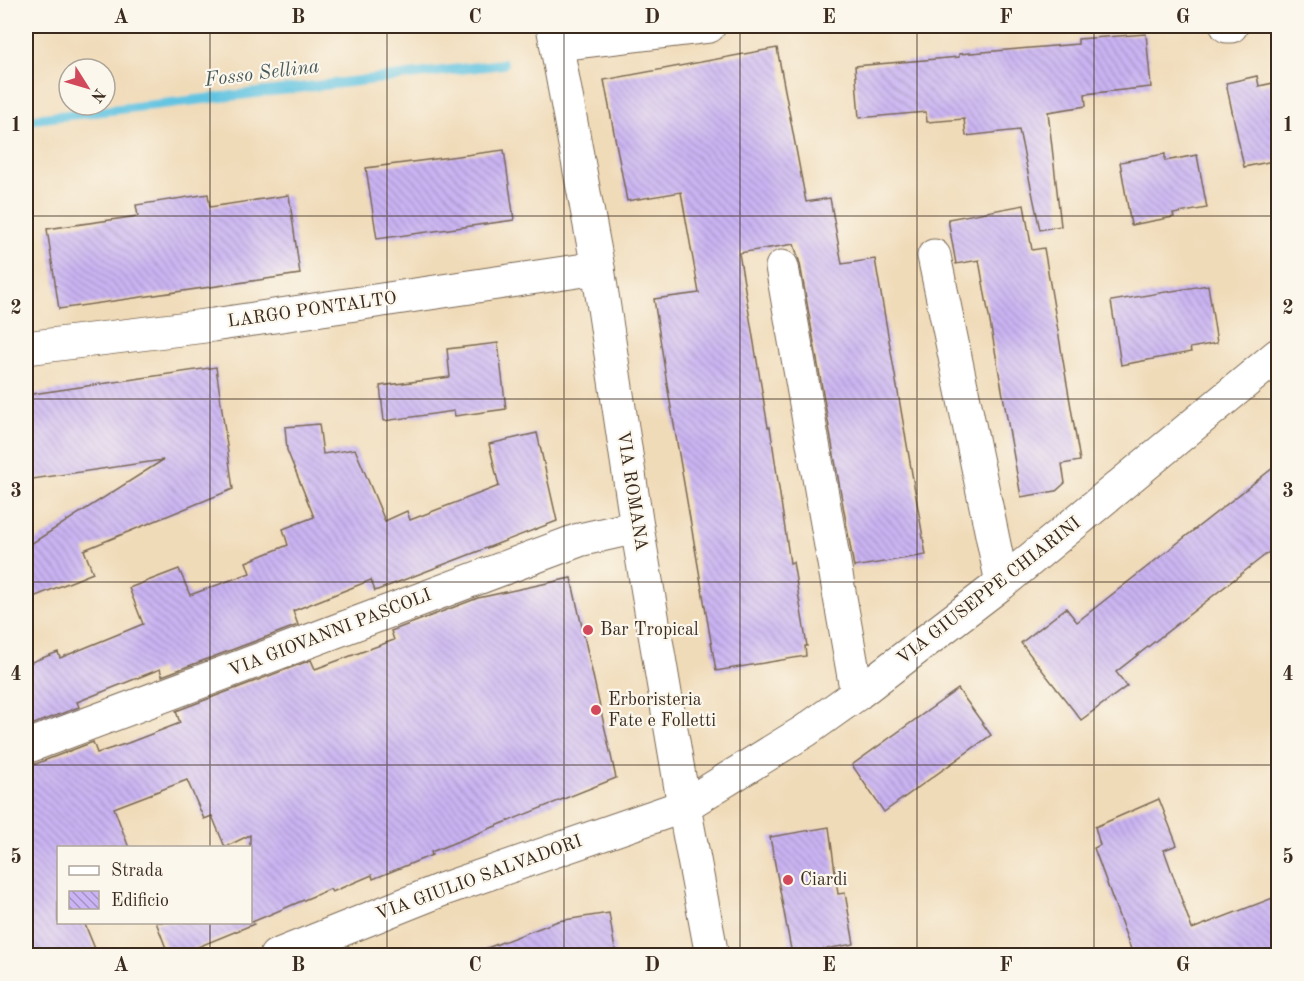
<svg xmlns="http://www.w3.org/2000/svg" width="1304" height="981" viewBox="0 0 1304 981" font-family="'Old Standard TT',serif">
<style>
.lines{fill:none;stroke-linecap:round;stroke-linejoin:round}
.stream{stroke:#63c4e1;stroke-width:10}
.building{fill:url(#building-back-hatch)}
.minor-casing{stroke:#7a6854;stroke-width:35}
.major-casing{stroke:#7a6854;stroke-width:35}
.minor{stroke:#fff;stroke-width:33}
.major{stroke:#fff;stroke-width:33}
.grid{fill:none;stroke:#3b2a1e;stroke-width:1.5;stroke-opacity:0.55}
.poi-dot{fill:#d1495b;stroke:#fbf7ec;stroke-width:2}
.labels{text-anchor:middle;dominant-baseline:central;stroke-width:4.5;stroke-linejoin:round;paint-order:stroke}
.street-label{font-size:18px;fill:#3b2a1e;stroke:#fbf7ec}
.poi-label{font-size:18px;fill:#3b2a1e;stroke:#fbf7ec;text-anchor:start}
.water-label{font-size:20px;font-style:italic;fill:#475858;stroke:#fbf7ec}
.neatline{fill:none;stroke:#3b2a1e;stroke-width:2}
.grid-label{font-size:20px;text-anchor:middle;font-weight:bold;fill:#3b2a1e}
</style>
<defs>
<pattern id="building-back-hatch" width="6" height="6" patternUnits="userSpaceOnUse" patternTransform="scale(1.5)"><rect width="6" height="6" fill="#cab4f3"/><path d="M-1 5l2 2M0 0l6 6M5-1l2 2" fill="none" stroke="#a593c4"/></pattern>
</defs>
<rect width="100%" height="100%" fill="#fbf7ec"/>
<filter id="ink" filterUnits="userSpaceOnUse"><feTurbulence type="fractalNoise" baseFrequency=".0167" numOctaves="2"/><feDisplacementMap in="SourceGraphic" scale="12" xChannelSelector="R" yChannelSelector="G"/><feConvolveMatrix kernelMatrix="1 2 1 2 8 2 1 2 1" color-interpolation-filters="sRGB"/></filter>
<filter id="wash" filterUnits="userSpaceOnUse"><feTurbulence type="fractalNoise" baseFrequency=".008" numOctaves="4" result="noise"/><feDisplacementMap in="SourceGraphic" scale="24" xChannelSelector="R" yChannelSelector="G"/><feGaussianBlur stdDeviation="1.35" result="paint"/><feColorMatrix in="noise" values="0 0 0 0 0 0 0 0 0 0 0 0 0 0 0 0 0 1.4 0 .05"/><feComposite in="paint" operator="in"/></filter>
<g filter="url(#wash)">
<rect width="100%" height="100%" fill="#f0dbb9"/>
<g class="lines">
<polyline class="stream" points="26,120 503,64"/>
</g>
<g id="blocks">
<g class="building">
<polygon points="1146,34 1151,87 1085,94 1086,106 1048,112 1061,226 1040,230 1019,130 966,136 964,119 927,122 926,112 859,118 855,66 959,57 959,54 1078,44 1078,39"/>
<polygon points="777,48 806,202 830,198 842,264 875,259 926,555 854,567 800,264 794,244 739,253 768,427 770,427 790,563 793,562 807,646 805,646 806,656 716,671 667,384 654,299 699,293 681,192 627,201 604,80"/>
<polygon points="1257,76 1259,86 1278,82 1278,160 1244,167 1226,83"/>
<polygon points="504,150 514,220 377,239 366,168"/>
<polygon points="1165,154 1165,161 1197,155 1207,208 1173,214 1174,217 1131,225 1120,162"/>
<polygon points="208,194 210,207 289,195 300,274 59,309 47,229 138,216 136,205"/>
<polygon points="1024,205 1032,250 1044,248 1080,461 1062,464 1065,483 1056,491 1021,497 979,260 956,264 948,219"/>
<polygon points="1208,285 1217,343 1190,348 1191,352 1121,365 1111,301"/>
<polygon points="498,343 506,409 455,416 454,411 384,421 380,386 450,377 447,349"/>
<polygon points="216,367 233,489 84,550 93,573 26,600 26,547 163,460 26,480 26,395"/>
<polygon points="319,424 323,454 355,449 385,521 407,511 410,520 499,486 489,444 537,433 557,521 375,591 371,580 293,611 298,625 162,676 160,669 77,702 79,707 26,727 26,664 58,652 60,658 143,624 129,588 179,569 190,595 250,573 246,562 288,545 283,529 314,517 287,450 285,427"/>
<polygon points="1278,464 1278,545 1116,672 1127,686 1081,720 1021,643 1066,608 1077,622"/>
<polygon points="571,578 616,778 431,852 432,855 373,879 372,875 332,892 330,889 252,922 254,924 176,956 169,956 156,922 250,922 250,835 225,847 212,816 204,819 187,780 114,808 129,848 58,848 58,922 84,922 98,956 26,956 26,765 33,765 93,742 97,753 128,743 180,723 176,711 311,660 315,669 394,640 391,631 478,598"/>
<polygon points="958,689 991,735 884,812 852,765"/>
<polygon points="1159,799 1177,845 1164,850 1192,929 1278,896 1278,956 1129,956 1129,953 1132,952 1094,848 1100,845 1095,827"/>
<polygon points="829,827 838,894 845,893 854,944 792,955 770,837"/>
<polygon points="609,913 616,956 475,956 474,953 558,921"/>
</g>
</g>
</g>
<g filter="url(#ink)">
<use href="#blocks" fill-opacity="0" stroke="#7a6854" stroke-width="1.5"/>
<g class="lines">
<defs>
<g id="minor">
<polyline points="1227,26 1231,26"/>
<polyline points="557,44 709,26"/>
<polyline points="934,256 1002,583"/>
<polyline points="782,267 857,694"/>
<polyline points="26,348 213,325 598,268"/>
<polyline points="26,747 579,540 637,527"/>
<polyline points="276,956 441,890 684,806 805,731 857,694 1002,583 1278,355"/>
</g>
<polyline id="major" points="553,26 598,268 637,527 684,806 712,956"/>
</defs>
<use href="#minor" class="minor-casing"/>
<use href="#major" class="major-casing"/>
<use href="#minor" class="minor"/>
<use href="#major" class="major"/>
</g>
</g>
<path class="grid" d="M210,26V848M387,26V956M564,26V956M740,26V956M917,26V956M1094,26V956M26,216H1278M26,399H1278M26,582H1278M26,765H1278M210,922V956"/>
<g class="poi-dot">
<circle cx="588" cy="630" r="6"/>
<circle cx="596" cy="710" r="6"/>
<circle cx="788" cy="880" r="6"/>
</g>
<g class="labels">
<g class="street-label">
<text transform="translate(312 310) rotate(-8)">LARGO PONTALTO</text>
<text transform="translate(632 491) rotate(81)">VIA ROMANA</text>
<text transform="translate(989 591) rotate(-38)">VIA GIUSEPPE CHIARINI</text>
<text transform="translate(330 633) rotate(-21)">VIA GIOVANNI PASCOLI</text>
<text transform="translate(479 878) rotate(-20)">VIA GIULIO SALVADORI</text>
</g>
<g class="poi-label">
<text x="600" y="630">Bar Tropical</text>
<text x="608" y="700">Erboristeria<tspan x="608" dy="21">Fate e Folletti</tspan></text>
<text x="800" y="880">Ciardi</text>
</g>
<g class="water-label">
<text transform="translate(262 74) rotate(-7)">Fosso Sellina</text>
</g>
</g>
<rect width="1304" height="981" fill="none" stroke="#fbf7ec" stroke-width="66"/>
<rect x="57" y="846" width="195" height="78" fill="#fbf7ec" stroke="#aea59a" stroke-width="1.5"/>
<rect x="69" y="866" width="30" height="9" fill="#ffffff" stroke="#aea59a" stroke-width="1.5"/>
<text x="111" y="876" font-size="18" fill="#3b2a1e">Strada</text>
<rect x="69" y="891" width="30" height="18" fill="url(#building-back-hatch)" stroke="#aea59a" stroke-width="1.5"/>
<text x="111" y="906" font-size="18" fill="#3b2a1e">Edificio</text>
<g transform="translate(87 87) rotate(127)"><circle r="28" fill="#fbf7ec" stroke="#aea59a" stroke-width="1.5"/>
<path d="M0-4.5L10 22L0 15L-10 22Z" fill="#d1495b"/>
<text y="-9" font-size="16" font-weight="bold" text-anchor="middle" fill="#3b2a1e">N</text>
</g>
<rect x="33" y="33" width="1238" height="915" class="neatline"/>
<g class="grid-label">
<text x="121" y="23">A</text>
<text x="298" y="23">B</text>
<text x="475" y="23">C</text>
<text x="652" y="23">D</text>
<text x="829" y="23">E</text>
<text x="1006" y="23">F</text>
<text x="1183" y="23">G</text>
<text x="16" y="131">1</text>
<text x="1288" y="131">1</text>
<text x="16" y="314">2</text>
<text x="1288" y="314">2</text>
<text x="16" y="497">3</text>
<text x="1288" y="497">3</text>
<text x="16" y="680">4</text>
<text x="1288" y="680">4</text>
<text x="16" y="863">5</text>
<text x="1288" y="863">5</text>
<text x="121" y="971">A</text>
<text x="298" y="971">B</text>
<text x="475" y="971">C</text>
<text x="652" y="971">D</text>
<text x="829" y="971">E</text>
<text x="1006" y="971">F</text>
<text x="1183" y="971">G</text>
</g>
</svg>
